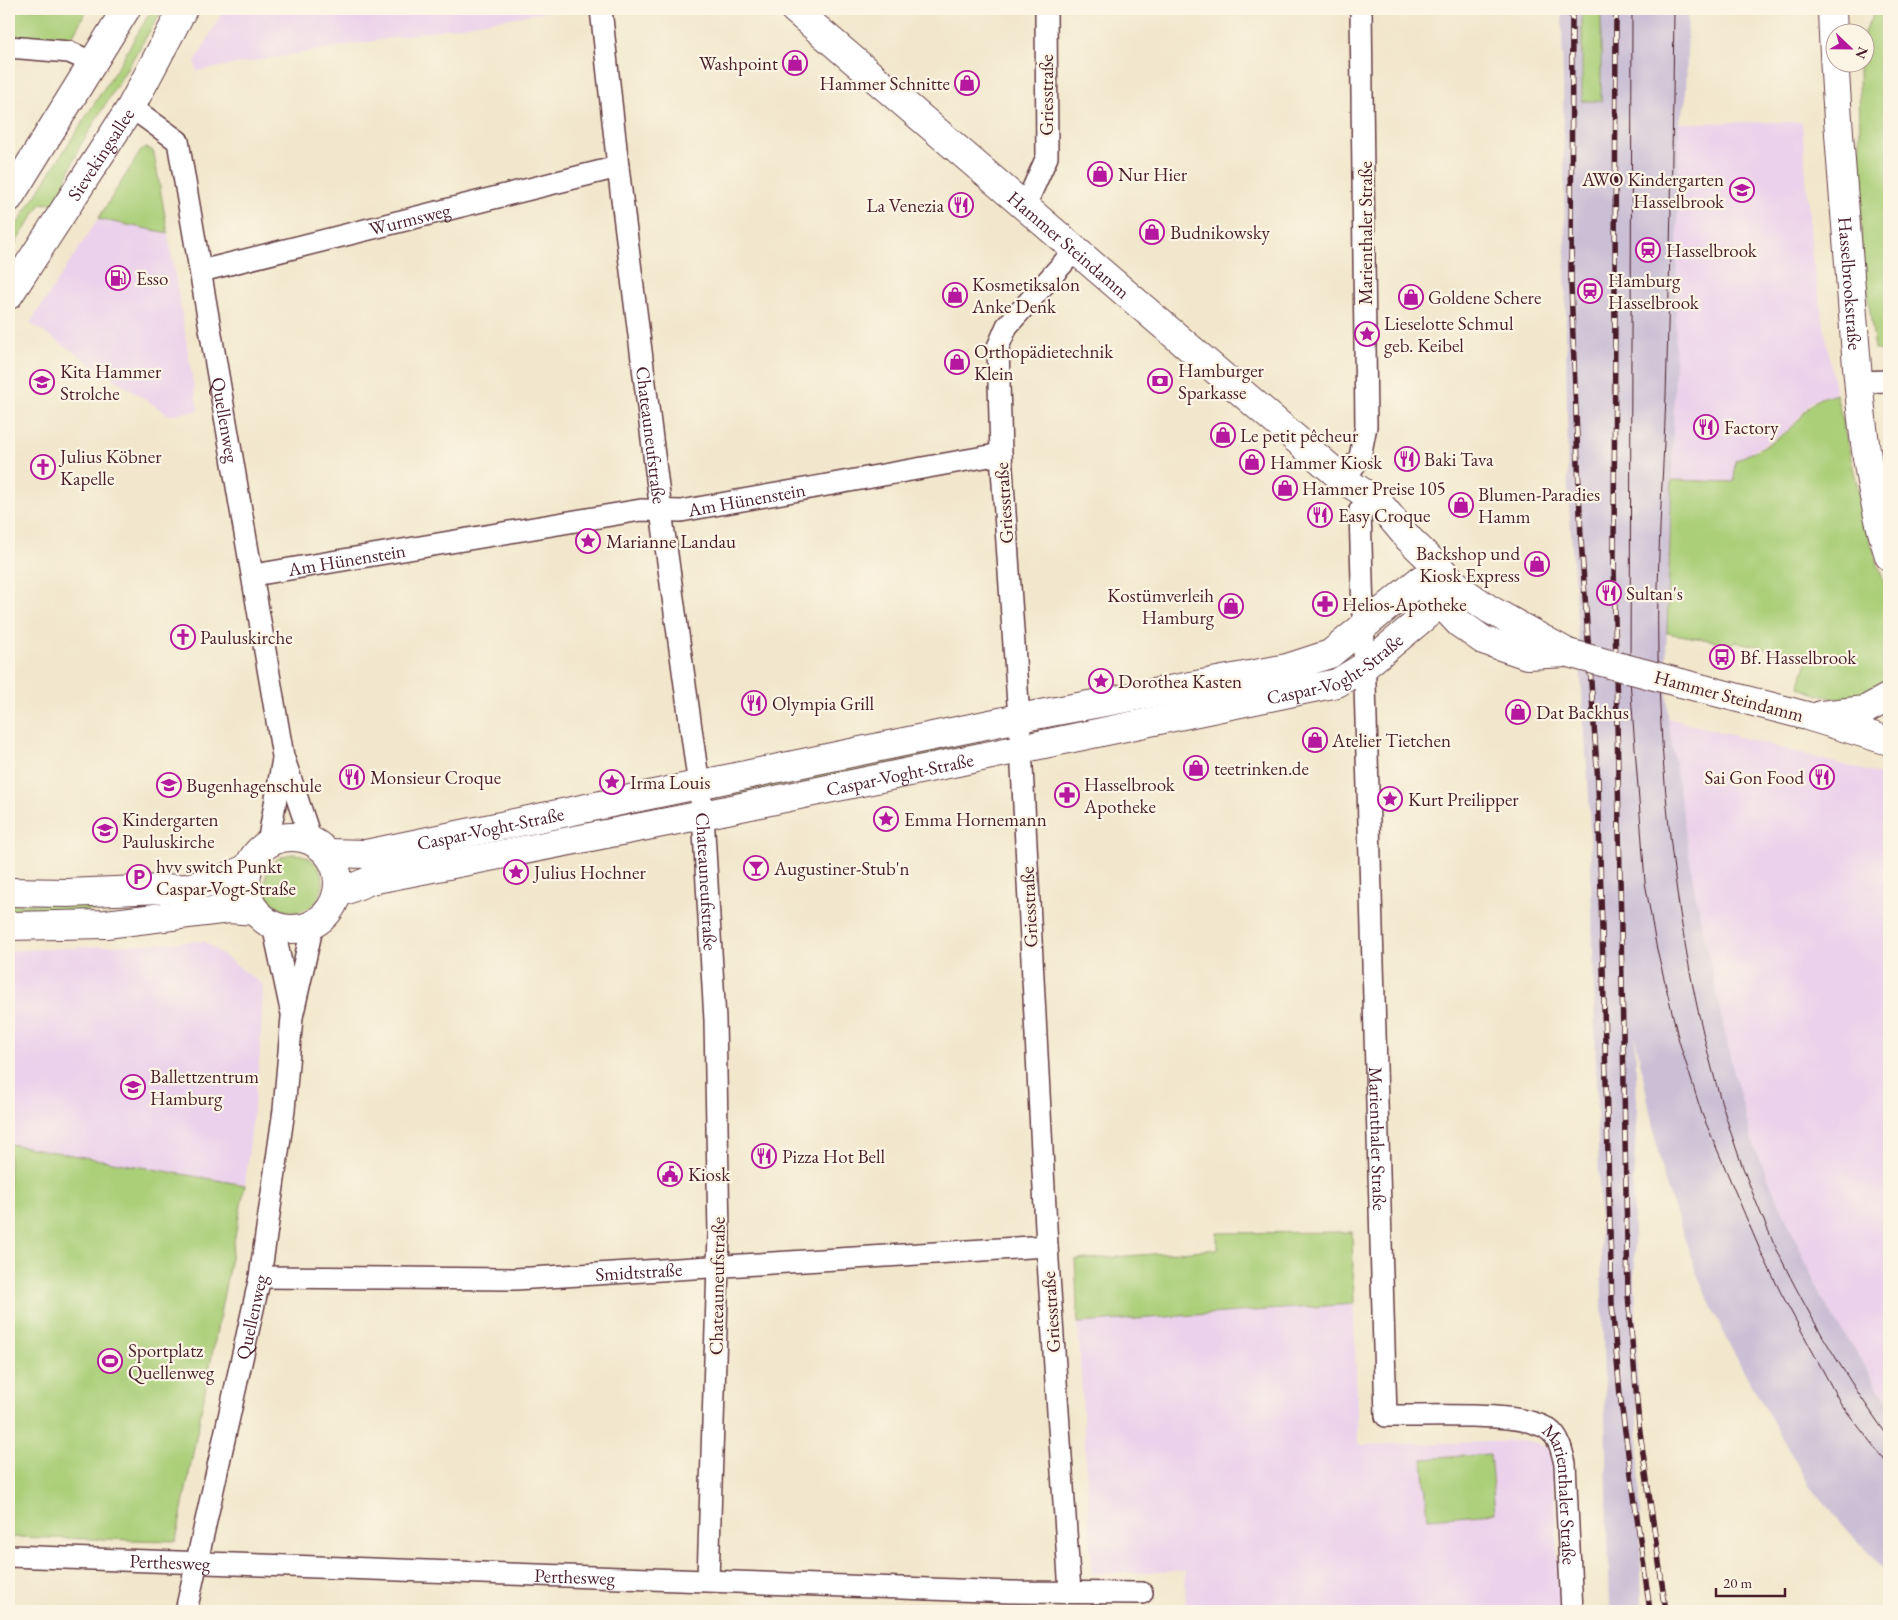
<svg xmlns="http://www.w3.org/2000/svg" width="1898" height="1620" viewBox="0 0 1898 1620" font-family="'EB Garamond',serif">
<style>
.built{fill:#ebd1eb}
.industrial{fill:#cbbfd5}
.green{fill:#abcf79;stroke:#7a7752}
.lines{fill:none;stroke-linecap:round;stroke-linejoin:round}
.street-casing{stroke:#633d43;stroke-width:24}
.secondary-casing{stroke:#633d43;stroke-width:30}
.primary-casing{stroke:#633d43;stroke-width:30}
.street{stroke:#fff;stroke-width:21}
.secondary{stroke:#fff;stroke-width:28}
.primary{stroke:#fff;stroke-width:28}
.tram{stroke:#4a1f2b;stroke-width:1}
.rail-casing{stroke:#4a1f2b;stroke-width:5.5}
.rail{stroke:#fcf5e5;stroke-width:4;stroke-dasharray:11;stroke-linecap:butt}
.secondary-bridge-casing{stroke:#633d43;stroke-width:30;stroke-linecap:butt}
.secondary-bridge{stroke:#fff;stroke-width:28}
.labels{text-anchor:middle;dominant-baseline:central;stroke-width:4.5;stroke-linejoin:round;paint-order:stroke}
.poi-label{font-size:19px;fill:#4a1f2b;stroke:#fcf5e5;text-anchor:start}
.street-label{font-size:19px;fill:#4a1f2b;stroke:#fcf5e5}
</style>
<rect width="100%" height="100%" fill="#fcf5e5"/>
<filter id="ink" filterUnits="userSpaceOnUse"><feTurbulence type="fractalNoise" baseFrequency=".02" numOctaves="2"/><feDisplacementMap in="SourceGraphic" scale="10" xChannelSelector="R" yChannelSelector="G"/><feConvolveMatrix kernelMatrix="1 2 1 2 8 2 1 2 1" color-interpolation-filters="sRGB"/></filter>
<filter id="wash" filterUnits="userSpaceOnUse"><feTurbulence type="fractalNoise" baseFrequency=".0096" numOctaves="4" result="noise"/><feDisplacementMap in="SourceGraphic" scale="20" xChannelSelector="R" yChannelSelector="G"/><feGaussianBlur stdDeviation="1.12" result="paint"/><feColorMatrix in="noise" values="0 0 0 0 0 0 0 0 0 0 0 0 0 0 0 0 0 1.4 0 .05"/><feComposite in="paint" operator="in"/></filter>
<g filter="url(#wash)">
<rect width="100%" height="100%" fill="#f2e7cc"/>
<g class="built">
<polygon points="224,9 563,9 196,71 195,62"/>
<polygon points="1802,122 1812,256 1836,394 1823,396 1811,402 1790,429 1736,461 1734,482 1672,480 1679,123"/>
<polygon points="98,219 168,233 198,411 169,415 30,323"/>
<polygon points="1668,718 1889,777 1889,1401 1877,1386 1821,1297 1753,1144 1730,1057 1695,893"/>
<polygon points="204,941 263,985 260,1053 245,1185 9,1144 9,951"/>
<polygon points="1354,1304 1358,1445 1530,1441 1551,1449 1562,1611 1186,1611 1185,1571 1092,1574 1078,1323"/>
</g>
<polygon class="industrial" points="1562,9 1688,9 1686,99 1679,123 1675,367 1666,657 1668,718 1695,893 1730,1057 1753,1144 1821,1297 1877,1386 1889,1401 1889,1574 1859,1543 1810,1487 1732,1350 1698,1277 1663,1177 1635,1036 1637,1110 1633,1183 1642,1611 1610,1611 1589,797 1568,489"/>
<g class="green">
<polygon points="9,9 87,9 71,39 9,35"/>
<polygon points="152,9 163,9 79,148 56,203 41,204 9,253 9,237 119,65"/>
<rect x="1582" y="9" width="19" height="92"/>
<polygon points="1876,9 1889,9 1889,353 1875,349 1861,246 1859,63 1866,62 1864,32"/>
<polygon points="146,148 152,150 154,154 168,233 98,219 142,149"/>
<path d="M1836,394L1870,540L1889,598V685C1863,706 1828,701 1799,687L1808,658L1735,641L1733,644L1667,633L1672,480L1734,482L1735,461C1754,451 1775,442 1790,429C1809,412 1807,398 1836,394Z"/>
<polygon points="979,740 981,747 729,798 727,791"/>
<circle cx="294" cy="883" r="29"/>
<polygon points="207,893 208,900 164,909 9,913 9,905"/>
<polygon points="9,1144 245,1185 176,1541 9,1537"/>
<polygon points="1352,1232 1354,1304 1078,1323 1075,1260 1217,1249 1217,1233"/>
<polygon points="1490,1454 1495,1513 1428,1518 1423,1459"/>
</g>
</g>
<g filter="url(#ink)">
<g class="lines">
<defs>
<g id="street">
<path id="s1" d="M601,9L618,167L661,511L703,815L715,1020L719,1234L708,1580"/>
<polyline points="9,47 69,52 94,63"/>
<path id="s2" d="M131,107L178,141L283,756L311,840"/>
<polyline points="1025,206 1047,157 1046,9"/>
<path id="s3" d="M201,271L618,167"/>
<polyline points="1859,382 1889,381"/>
<polyline points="1344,480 1360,457 1366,426 1361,9"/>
<path id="s4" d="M1360,510L1386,1416C1422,1417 1524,1410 1549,1430C1560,1438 1562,1452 1565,1464L1572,1611"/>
<path id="s5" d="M254,575L641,510L681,511L1001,454"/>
<polyline points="268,843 283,759"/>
<polyline points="273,925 291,1010"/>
<path id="s6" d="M260,1277L515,1279L1047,1246"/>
<path id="s7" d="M9,1556L1011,1592L1142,1593"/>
<polyline points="1070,1592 1047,1246 1021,748 1001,454 998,347 1007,326 1075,250"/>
<path id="s8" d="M186,1611L260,1277L284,1110L292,1017L313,924"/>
</g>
<g id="secondary">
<path id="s9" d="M794,9L1344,480L1378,502L1409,539L1463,591L1489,609L1568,653"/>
<path id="s10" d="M1832,9C1835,102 1844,196 1851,289C1858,378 1862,470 1889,556"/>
<polyline points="1429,591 1459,623 1483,640 1527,655 1568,653"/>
<polyline points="1681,683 1807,716 1889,741"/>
<polyline points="1821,715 1865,710 1889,697"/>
<circle cx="292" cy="883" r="46"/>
<path id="s11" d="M328,853L366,854L1019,718L1287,668L1330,654L1420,580"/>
<polyline points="9,892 67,893 186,888 222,879 248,868"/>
<path id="s12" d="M337,894L371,880L703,815L1337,683L1365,666L1441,603"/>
<polyline points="9,926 106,924 229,909 256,911"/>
</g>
<g id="primary">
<polyline points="9,198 126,9"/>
<path id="s13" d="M9,295L131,107L183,9"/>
</g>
</defs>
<use href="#street" class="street-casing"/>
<use href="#secondary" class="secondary-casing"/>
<use href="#primary" class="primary-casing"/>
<use href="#street" class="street"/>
<use href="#secondary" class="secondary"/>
<use href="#primary" class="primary"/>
<g class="tram">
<polyline points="1632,9 1630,680 1645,882 1656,945 1679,1041 1702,1114 1760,1250 1781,1293 1841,1404 1889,1466"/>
<path d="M1674,9C1673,137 1670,266 1666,395C1663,481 1656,568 1658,654C1663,835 1687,1030 1755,1199C1789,1285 1836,1363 1889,1438"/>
</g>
<defs>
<g id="rail">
<polyline points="1572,9 1571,286 1581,539 1598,782 1612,1304 1620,1395 1650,1611"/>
<polyline points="1616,9 1614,565 1628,1294 1639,1425 1666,1611"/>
</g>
</defs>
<use href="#rail" class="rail-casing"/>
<use href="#rail" class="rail"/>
<defs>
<polyline id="secondary-bridge" points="1568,653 1681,683"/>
</defs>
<use href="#secondary-bridge" class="secondary-bridge-casing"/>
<use href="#secondary-bridge" class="secondary-bridge"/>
</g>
</g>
<defs>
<symbol id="shop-ring" viewBox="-11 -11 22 22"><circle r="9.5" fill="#fcf5e5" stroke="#b5179e" stroke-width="1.5"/><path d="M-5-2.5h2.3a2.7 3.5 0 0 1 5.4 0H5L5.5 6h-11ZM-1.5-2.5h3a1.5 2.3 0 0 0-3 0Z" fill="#b5179e"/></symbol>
<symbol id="school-ring" viewBox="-11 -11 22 22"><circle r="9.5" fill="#fcf5e5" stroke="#b5179e" stroke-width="1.5"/><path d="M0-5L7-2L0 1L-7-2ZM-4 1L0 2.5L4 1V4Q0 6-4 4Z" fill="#b5179e"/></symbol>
<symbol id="restaurant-ring" viewBox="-11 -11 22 22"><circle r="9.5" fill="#fcf5e5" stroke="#b5179e" stroke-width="1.5"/><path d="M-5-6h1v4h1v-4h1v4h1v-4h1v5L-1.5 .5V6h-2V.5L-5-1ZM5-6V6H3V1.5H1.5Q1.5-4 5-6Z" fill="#b5179e"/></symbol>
<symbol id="station-ring" viewBox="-11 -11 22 22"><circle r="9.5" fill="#fcf5e5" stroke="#b5179e" stroke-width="1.5"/><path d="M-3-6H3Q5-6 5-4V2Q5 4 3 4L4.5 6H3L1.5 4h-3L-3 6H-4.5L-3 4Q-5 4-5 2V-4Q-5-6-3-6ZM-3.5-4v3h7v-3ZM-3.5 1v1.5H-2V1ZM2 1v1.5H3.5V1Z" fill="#b5179e"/></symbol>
<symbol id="fuel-ring" viewBox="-11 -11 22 22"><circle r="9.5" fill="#fcf5e5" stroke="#b5179e" stroke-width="1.5"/><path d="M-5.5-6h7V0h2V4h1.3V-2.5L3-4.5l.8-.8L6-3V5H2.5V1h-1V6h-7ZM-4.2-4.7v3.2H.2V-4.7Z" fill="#b5179e"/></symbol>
<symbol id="sight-ring" viewBox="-11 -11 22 22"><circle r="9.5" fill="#fcf5e5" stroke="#b5179e" stroke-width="1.5"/><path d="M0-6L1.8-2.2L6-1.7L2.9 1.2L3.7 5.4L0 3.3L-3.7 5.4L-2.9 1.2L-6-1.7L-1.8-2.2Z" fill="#b5179e"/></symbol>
<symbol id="bank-ring" viewBox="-11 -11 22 22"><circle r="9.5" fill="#fcf5e5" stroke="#b5179e" stroke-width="1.5"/><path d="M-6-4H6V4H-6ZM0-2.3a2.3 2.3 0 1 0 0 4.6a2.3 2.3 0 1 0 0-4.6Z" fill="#b5179e"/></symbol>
<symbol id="church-ring" viewBox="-11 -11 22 22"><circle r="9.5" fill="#fcf5e5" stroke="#b5179e" stroke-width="1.5"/><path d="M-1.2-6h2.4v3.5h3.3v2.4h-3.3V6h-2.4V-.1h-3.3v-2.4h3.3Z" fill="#b5179e"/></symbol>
<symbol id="pharmacy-ring" viewBox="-11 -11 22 22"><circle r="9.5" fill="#fcf5e5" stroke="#b5179e" stroke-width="1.5"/><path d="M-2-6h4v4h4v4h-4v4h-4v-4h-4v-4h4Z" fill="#b5179e"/></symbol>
<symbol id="bus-ring" viewBox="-11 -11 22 22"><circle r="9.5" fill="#fcf5e5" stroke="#b5179e" stroke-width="1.5"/><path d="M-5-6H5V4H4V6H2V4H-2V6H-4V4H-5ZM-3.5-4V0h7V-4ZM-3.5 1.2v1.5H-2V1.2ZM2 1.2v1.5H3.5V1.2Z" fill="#b5179e"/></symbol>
<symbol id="bar-ring" viewBox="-11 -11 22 22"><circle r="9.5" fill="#fcf5e5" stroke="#b5179e" stroke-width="1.5"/><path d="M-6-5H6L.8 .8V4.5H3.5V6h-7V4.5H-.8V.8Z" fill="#b5179e"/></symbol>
<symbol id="parking-ring" viewBox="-11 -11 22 22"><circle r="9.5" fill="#fcf5e5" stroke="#b5179e" stroke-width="1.5"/><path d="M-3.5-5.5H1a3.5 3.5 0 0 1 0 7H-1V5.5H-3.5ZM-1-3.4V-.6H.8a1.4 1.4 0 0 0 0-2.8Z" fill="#b5179e"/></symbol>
<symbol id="civic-ring" viewBox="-11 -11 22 22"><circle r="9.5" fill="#fcf5e5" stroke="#b5179e" stroke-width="1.5"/><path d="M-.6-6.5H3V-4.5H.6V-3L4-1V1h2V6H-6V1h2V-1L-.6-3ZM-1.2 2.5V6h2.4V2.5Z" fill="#b5179e"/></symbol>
<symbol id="stadium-ring" viewBox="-11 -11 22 22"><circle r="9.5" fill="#fcf5e5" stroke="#b5179e" stroke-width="1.5"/><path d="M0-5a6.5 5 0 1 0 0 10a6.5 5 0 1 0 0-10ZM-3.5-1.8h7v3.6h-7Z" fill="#b5179e"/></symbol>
</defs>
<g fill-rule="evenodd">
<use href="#shop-ring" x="781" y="49" width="28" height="28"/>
<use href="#shop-ring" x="953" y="69" width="28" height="28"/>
<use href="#shop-ring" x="1086" y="160" width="28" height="28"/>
<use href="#school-ring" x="1728" y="176" width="28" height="28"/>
<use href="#restaurant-ring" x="947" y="191" width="28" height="28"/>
<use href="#shop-ring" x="1138" y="218" width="28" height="28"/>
<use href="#station-ring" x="1634" y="236" width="28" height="28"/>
<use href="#fuel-ring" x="104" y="264" width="28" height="28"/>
<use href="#station-ring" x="1576" y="277" width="28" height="28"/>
<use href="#shop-ring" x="941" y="281" width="28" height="28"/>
<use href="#shop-ring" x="1397" y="283" width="28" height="28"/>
<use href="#sight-ring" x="1353" y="320" width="28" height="28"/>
<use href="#shop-ring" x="943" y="348" width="28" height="28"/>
<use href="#bank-ring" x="1146" y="367" width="28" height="28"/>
<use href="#school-ring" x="28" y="368" width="28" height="28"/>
<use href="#restaurant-ring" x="1692" y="413" width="28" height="28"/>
<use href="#shop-ring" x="1209" y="421" width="28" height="28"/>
<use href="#restaurant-ring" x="1393" y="445" width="28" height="28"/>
<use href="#shop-ring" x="1238" y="448" width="28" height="28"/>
<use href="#church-ring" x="29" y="453" width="28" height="28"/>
<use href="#shop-ring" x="1271" y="474" width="28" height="28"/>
<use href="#shop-ring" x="1447" y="491" width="28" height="28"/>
<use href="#restaurant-ring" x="1306" y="501" width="28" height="28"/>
<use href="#sight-ring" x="574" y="527" width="28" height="28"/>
<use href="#shop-ring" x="1523" y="550" width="28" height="28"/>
<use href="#restaurant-ring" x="1595" y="579" width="28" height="28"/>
<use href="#pharmacy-ring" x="1311" y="590" width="28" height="28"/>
<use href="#shop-ring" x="1217" y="592" width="28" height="28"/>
<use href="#church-ring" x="169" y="623" width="28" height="28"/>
<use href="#bus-ring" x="1708" y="643" width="28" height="28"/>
<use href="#sight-ring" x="1087" y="667" width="28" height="28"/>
<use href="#restaurant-ring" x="740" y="689" width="28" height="28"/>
<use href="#shop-ring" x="1504" y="698" width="28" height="28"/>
<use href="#shop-ring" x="1301" y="726" width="28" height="28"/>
<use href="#shop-ring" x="1182" y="754" width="28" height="28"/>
<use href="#restaurant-ring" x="338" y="763" width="28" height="28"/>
<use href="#restaurant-ring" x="1808" y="763" width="28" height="28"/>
<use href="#sight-ring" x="598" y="768" width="28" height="28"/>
<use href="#school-ring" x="155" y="771" width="28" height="28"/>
<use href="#pharmacy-ring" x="1053" y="781" width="28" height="28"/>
<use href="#sight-ring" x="1376" y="785" width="28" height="28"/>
<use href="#sight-ring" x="872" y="805" width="28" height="28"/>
<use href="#school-ring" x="91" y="816" width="28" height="28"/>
<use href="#bar-ring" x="742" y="854" width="28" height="28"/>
<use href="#sight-ring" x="502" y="858" width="28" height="28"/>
<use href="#parking-ring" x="125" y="863" width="28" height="28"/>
<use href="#school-ring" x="119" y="1073" width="28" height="28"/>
<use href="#restaurant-ring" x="750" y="1142" width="28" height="28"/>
<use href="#civic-ring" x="656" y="1160" width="28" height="28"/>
<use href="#stadium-ring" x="96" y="1347" width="28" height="28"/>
</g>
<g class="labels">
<g class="poi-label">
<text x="778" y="63" text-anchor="end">Washpoint</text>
<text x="950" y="83" text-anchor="end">Hammer Schnitte</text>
<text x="1118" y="174">Nur Hier</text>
<text x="1724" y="179" text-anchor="end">AWO Kindergarten<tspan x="1724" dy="22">Hasselbrook</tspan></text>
<text x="944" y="205" text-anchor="end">La Venezia</text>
<text x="1170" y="232">Budnikowsky</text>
<text x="1666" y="250">Hasselbrook</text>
<text x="136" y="278">Esso</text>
<text x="1608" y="280">Hamburg<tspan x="1608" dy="22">Hasselbrook</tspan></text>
<text x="972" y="284">Kosmetiksalon<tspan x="972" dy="22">Anke Denk</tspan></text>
<text x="1428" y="297">Goldene Schere</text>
<text x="1384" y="323">Lieselotte Schmul<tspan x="1384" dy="22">geb. Keibel</tspan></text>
<text x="974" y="351">Orthopädietechnik<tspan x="974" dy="22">Klein</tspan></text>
<text x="1178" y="370">Hamburger<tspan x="1178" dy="22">Sparkasse</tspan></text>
<text x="60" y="371">Kita Hammer<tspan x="60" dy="22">Strolche</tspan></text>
<text x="1724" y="427">Factory</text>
<text x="1240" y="435">Le petit pêcheur</text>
<text x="60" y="456">Julius Köbner<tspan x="60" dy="22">Kapelle</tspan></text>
<text x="1424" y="459">Baki Tava</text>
<text x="1270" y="462">Hammer Kiosk</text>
<text x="1302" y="488">Hammer Preise 105</text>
<text x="1478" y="494">Blumen-Paradies<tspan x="1478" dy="22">Hamm</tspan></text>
<text x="1338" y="515">Easy Croque</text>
<text x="606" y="541">Marianne Landau</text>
<text x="1520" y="553" text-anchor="end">Backshop und<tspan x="1520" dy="22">Kiosk Express</tspan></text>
<text x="1626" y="593">Sultan's</text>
<text x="1214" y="595" text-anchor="end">Kostümverleih<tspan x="1214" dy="22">Hamburg</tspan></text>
<text x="1342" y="604">Helios-Apotheke</text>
<text x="200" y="637">Pauluskirche</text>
<text x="1740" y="657">Bf. Hasselbrook</text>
<text x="1118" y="681">Dorothea Kasten</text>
<text x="772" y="703">Olympia Grill</text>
<text x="1536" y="712">Dat Backhus</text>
<text x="1332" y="740">Atelier Tietchen</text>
<text x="1214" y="768">teetrinken.de</text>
<text x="370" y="777">Monsieur Croque</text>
<text x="1804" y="777" text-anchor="end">Sai Gon Food</text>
<text x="630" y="782">Irma Louis</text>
<text x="1084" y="784">Hasselbrook<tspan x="1084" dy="22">Apotheke</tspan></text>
<text x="186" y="785">Bugenhagenschule</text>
<text x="1408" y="799">Kurt Preilipper</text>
<text x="122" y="819">Kindergarten<tspan x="122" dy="22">Pauluskirche</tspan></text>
<text x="904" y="819">Emma Hornemann</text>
<text x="156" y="866">hvv switch Punkt<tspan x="156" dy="22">Caspar-Vogt-Straße</tspan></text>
<text x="774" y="868">Augustiner-Stub'n</text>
<text x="534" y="872">Julius Hochner</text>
<text x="150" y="1076">Ballettzentrum<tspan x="150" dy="22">Hamburg</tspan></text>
<text x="782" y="1156">Pizza Hot Bell</text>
<text x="688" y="1174">Kiosk</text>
<text x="128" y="1350">Sportplatz<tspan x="128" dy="22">Quellenweg</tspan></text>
</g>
<g class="street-label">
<text transform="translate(1046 95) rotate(-90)">Griesstraße</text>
<text stroke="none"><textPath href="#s13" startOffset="168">Sievekingsallee</textPath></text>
<text stroke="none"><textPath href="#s3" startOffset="215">Wurmsweg</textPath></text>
<text transform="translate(1365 233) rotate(-90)">Marienthaler Straße</text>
<text stroke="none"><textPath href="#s9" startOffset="362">Hammer Steindamm</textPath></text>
<text stroke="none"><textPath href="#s10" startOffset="275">Hasselbrookstraße</textPath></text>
<text stroke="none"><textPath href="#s2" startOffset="341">Quellenweg</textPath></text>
<text stroke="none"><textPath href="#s1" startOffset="429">Chateauneufstraße</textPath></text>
<text stroke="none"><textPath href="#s5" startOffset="499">Am Hünenstein</textPath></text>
<text transform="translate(1004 503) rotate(-94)">Griesstraße</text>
<text stroke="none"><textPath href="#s5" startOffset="94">Am Hünenstein</textPath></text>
<text stroke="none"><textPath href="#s12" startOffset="1026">Caspar-Voght-Straße</textPath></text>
<text transform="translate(1729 696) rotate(15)">Hammer Steindamm</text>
<text stroke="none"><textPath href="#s12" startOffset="576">Caspar-Voght-Straße</textPath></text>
<text stroke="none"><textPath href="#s11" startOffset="165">Caspar-Voght-Straße</textPath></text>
<text stroke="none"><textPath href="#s1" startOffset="879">Chateauneufstraße</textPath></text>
<text transform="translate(1029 907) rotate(-93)">Griesstraße</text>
<text stroke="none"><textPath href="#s4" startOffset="629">Marienthaler Straße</textPath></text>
<text stroke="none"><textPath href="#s6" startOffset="379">Smidtstraße</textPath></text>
<text transform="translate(717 1286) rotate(-89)">Chateauneufstraße</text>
<text transform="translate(1051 1312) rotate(-94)">Griesstraße</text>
<text stroke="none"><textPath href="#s8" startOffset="301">Quellenweg</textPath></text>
<text stroke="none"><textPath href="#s4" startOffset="1139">Marienthaler Straße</textPath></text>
<text stroke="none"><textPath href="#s7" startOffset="161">Perthesweg</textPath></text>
<text stroke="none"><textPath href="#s7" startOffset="566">Perthesweg</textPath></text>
</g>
</g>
<rect width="1898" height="1620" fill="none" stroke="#fcf5e5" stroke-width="30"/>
<g transform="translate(1850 48) rotate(112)"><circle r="24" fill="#fcf5e5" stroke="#b59f9b"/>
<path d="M0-4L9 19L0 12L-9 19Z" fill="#b5179e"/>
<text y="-8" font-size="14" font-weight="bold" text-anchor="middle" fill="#4a1f2b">N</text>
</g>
<path d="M1716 1588v8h69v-8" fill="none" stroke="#4a1f2b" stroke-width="2.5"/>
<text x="1723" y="1588" font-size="15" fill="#4a1f2b" stroke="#fcf5e5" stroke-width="4" paint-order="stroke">20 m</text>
</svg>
